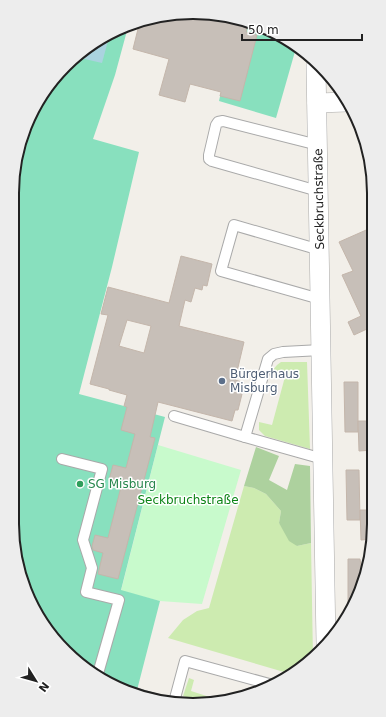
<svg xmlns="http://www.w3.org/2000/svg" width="386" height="717" viewBox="0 0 386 717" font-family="'DejaVu Sans',sans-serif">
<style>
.grass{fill:#cdebb0}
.forest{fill:#add19e}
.park{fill:#c8facc}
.pitch{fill:#88e0be}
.water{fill:#aad3df}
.building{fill:#c7bfb8;stroke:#c4b6ab;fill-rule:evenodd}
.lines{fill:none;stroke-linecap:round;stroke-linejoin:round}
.lane-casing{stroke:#a9a9a9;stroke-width:12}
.street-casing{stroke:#a9a9a9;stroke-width:20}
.lane{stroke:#fff;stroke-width:10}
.street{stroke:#fff;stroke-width:19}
.service-dot{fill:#5c6f8a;stroke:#fff;stroke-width:1.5}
.leisure-dot{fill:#2e9e5b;stroke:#fff;stroke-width:1.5}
.labels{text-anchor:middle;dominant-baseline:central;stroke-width:3;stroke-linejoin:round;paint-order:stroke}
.street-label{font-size:12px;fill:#222;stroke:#fff}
.service-label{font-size:12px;fill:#4e5e75;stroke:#fff;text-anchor:start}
.leisure-label{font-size:12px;fill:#27864d;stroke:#fff;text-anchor:start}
.park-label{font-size:12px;fill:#0c8416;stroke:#fff}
.rim{fill:none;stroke:#222;stroke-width:2}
</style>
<rect width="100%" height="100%" fill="#f2efe9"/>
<g class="grass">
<polygon points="281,362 307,362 310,449 265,436 259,430 259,422 272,425 286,373 273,370 277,365"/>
<polygon points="244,486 254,488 266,494 281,511 279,523 297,546 311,543 313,659 295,671 284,672 168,638 183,620 197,611 209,608"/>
<polygon points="189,678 194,680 191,691 222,701 209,704 183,696"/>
</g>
<polygon class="forest" points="256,447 279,456 269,480 287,490 295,464 310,466 311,543 297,546 289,541 279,523 281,511 266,494 254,488 244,486"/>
<polygon class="park" points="158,445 241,470 202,604 160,601 121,591"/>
<g class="pitch">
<polygon points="216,14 283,36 296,48 276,118 219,101 221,92 203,40 137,23 146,18"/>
<polygon points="128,27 115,75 93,139 139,152 112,267 79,394 165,417 121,590 160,601 136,694 93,675 50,634 22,582 12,524 12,181 36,103 83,50"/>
</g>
<polygon class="water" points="109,37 102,63 76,57 83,50"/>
<g class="building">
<polygon points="216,14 248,24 246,32 257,35 240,101 220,96 221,92 190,84 185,102 159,95 169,59 133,49 140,21 146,18"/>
<polygon points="373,227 373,342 367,329 354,335 348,322 361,316 342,275 353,271 339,242"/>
<path d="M181,256L212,264L207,286L203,285L202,290L195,288L191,302L185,300L179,326L244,342L235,380L242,382L239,393L242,394L238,410H235L232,421L158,402L150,437L155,438L118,579L98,574L103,553L93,550L92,546L95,535L108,538L122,483L109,480L113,465L126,468L135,434L121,430L127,407L124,406L127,395L109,390V389L90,384L108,315L101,314L108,287L169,303ZM127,320L151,326L144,353L119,346Z"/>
<polygon points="344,382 358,382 358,432 345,432"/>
<polygon points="358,421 373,421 373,450 359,451"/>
<polygon points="346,470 359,470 360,520 347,520"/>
<polygon points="360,510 374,510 374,536 373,539 361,540"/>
<polygon points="348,559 360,559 361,566 361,577 351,610 348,610"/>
</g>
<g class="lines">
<defs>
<g id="lane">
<polyline points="318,145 223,121 218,122 216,125 209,155 209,159 212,161 318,191"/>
<polyline points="320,250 234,225 221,271 320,299"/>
<polyline points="321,350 283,352 274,354 268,359 245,437 323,459"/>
<polyline points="174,416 245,437"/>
<polyline points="62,459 102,469 83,540 92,568 86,592 119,600 97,677"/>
<polyline points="134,693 158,700"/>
<polyline points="174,702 185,661 273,685"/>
</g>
<g id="street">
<polyline points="316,67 326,643"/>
<polyline points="317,103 347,102"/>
</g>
</defs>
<use href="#lane" class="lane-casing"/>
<use href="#street" class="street-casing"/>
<use href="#lane" class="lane"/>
<use href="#street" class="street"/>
</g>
<circle class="service-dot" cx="222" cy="381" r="4"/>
<circle class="leisure-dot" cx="80" cy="484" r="4"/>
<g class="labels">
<g class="street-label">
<text transform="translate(319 199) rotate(-91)">Seckbruchstraße</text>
</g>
<g class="service-label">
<text x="230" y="374">Bürgerhaus<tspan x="230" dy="14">Misburg</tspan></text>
</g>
<g class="leisure-label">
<text x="88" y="484">SG Misburg</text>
</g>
<g class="park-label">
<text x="188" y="500">Seckbruchstraße</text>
</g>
</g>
<path d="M0 0H386V717H0ZM193 19H193A174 174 0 0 1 367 193V524A174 174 0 0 1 193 698H193A174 174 0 0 1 19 524V193A174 174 0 0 1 193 19Z" fill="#ededed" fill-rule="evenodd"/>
<path class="rim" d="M193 19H193A174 174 0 0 1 367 193V524A174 174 0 0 1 193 698H193A174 174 0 0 1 19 524V193A174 174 0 0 1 193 19Z"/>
<g transform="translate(36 681) rotate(127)" stroke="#ffffff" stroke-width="3" paint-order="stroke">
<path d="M0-3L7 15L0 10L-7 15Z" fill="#222222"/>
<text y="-6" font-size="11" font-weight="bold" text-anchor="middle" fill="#222222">N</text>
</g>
<path d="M242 34v6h120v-6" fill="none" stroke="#222222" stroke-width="2"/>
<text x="248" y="34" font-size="12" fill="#222222" stroke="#ffffff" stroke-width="3" paint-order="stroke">50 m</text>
</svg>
